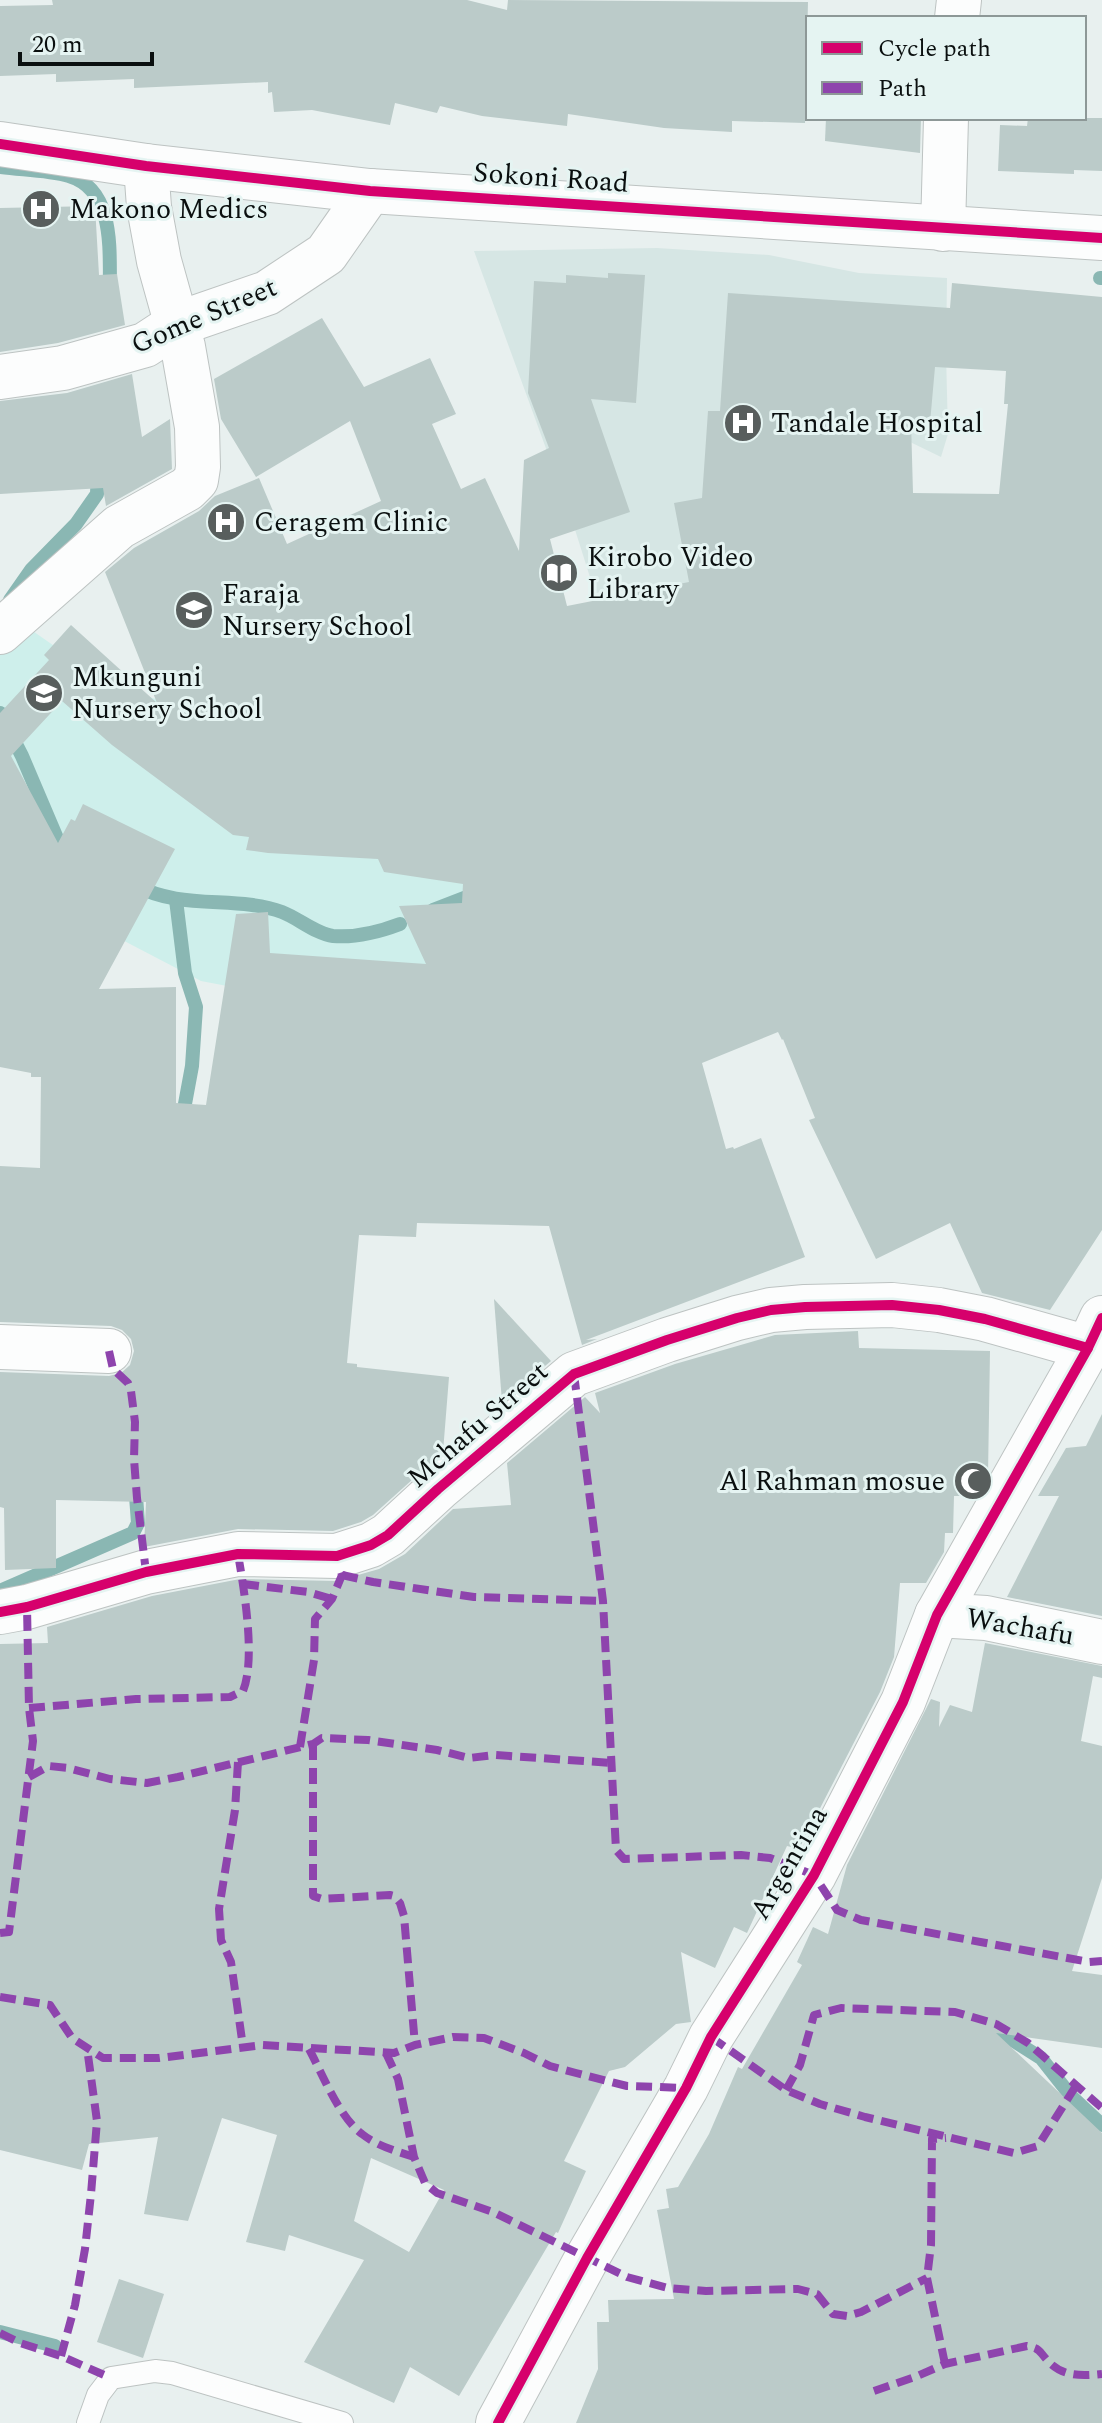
<svg xmlns="http://www.w3.org/2000/svg" width="1102" height="2423" viewBox="0 0 1102 2423" font-family="Spectral,serif">
<style>
.built{fill:#d6e6e4}
.green{fill:#ceefeb}
.lines{fill:none;stroke-linecap:round;stroke-linejoin:round}
.stream{stroke:#8ab7b3;stroke-width:14}
.building{fill:#bbcbc9;fill-rule:evenodd}
.service-casing{stroke:#bdc3c2;stroke-width:24}
.minor-casing{stroke:#bdc3c2;stroke-width:46}
.service{stroke:#fcfdfd;stroke-width:22}
.minor{stroke:#fcfdfd;stroke-width:44}
.quiet{stroke:#8e44ad;stroke-width:8;stroke-dasharray:16 8;stroke-linecap:butt}
.cycleway-casing{stroke:#e5f4f2;stroke-width:15}
.cycleway{stroke:#d6006c;stroke-width:10}
.labels{text-anchor:middle;dominant-baseline:central;stroke-width:6;stroke-linejoin:round;paint-order:stroke}
.street-label{font-size:28px;fill:#0a0f0f;stroke:#e5f4f2}
.poi-label{font-size:28px;fill:#0a0f0f;stroke:#e5f4f2;text-anchor:start}
</style>
<rect width="100%" height="100%" fill="#e8f0ef"/>
<polygon class="built" points="657,248 769,255 859,273 947,278 946,353 948,434 941,457 908,441 739,584 662,587 595,593 571,517 474,251"/>
<polygon class="green" points="0,608 117,690 310,734 1102,664 346,1009 201,981 84,920 0,843"/>
<g class="lines">
<g class="stream">
<path d="M0,167C22,170 47,170 69,176C116,190 109,253 110,291"/>
<polyline points="1100,278 1102,278"/>
<polyline points="10,600 31,570 76,524 97,494 98,469"/>
<polyline points="0,713 22,756 59,843 75,852"/>
<path d="M135,885C182,911 236,895 282,912C298,918 316,934 333,936C356,938 379,932 400,924"/>
<polyline points="176,900 185,973 196,1007 192,1066 182,1120"/>
<polyline points="433,910 477,893"/>
<polyline points="0,1591 133,1533 138,1523 135,1483"/>
<polyline points="992,2027 1041,2058 1071,2096 1102,2125"/>
<polyline points="0,2332 55,2346"/>
</g>
</g>
<g class="building">
<polygon points="52,0 467,0 507,10 508,0 808,2 805,123 732,121 732,132 664,128 568,114 567,126 482,116 440,106 437,113 395,103 390,125 312,110 274,112 272,92 268,93 268,82 134,88 134,79 56,82 56,74 0,76 0,6 53,5"/>
<polygon points="826,118 921,118 920,153 825,141"/>
<polygon points="1028,118 1102,118 1102,171 1074,170 1074,174 998,171 1000,125 1027,126"/>
<polygon points="95,206 99,275 117,274 125,325 58,343 0,352 0,208"/>
<path d="M608,273L645,275L636,403L591,399L630,512L550,539L567,606L689,582L674,503L702,498L708,411H720L728,293L950,308L952,283L1102,297V1230L1050,1310L982,1293L950,1223L876,1259L809,1120L815,1118L783,1039L782,1040L778,1032L702,1063L726,1149L733,1147L734,1149L761,1138L805,1257L586,1340L597,1339L582,1345L549,1226L417,1223L416,1237L359,1235L347,1363L357,1364V1367L449,1377L443,1452L373,1515L361,1522L333,1531L238,1529L144,1547L146,1502L56,1500V1568L5,1570L4,1508L0,1507V1372L109,1376L121,1373L130,1365L134,1351L131,1339L122,1330L111,1326L0,1322V1166L40,1168L41,1077H31V1073L0,1067V713L49,660L44,655L71,625L157,703L105,572L134,548L199,511L215,496L259,478L287,544L381,501L350,421L256,477L221,419L214,379L322,318L364,387L430,358L456,414L432,424L461,489L485,478L519,551L524,460L549,448L528,393L534,281L566,283V275L608,278ZM935,367L1006,371L1004,404H1008L999,494L913,493L911,422L930,423ZM62,701L112,745L233,835L249,837L246,850L268,853L378,859L384,872L463,884L462,903L399,906L426,964L270,953L268,912L236,914L206,1105L176,1103V987L99,989L175,849L83,804L75,821L71,819L58,843L11,756Z"/>
<polygon points="132,374 142,437 170,419 172,469 106,506 103,488 0,494 0,401 67,393"/>
<polygon points="494,1299 551,1361 502,1402"/>
<path d="M858,1331L859,1348L990,1351L988,1475L976,1496H954L953,1533H945L944,1552L926,1583H900L894,1657L880,1692L799,1849L787,1846L747,1933L734,1927L715,1968L681,1952L691,2022L676,2024L625,2067L609,2071L564,2161L586,2171L558,2233L556,2232L459,2396L410,2367L394,2403L304,2362L364,2260L289,2235L285,2251L246,2242L277,2135L222,2118L188,2221L144,2214L158,2137L89,2144L82,2170L0,2150V1644L48,1643L47,1627L152,1596L240,1579L337,1581L379,1569L405,1554L453,1509L511,1505L507,1463L585,1397L600,1413L595,1393L675,1364L775,1335ZM371,2158L444,2190L409,2252L354,2221Z"/>
<polygon points="1102,1414 1102,1616 1007,1597 1059,1496 1038,1496 1066,1448 1086,1446"/>
<polygon points="985,1643 1102,1666 1102,1678 1093,1676 1081,1741 1102,1746 1102,1878 1072,1971 1102,1975 1102,2048 996,2033 1102,2133 1102,2423 576,2423 598,2369 597,2322 609,2322 608,2300 674,2299 657,2210 669,2208 666,2189 678,2187 709,2134 738,2067 742,2069 802,1965 797,1962 813,1927 828,1934 847,1865 931,1699 940,1702 939,1727 950,1705 972,1712"/>
<polygon points="119,2279 164,2294 143,2358 97,2342"/>
</g>
<g class="lines">
<defs>
<polyline id="service" points="88,2423 98,2395 111,2378 155,2371 172,2373 342,2423"/>
<g id="minor">
<polyline points="957,18 959,0"/>
<polyline points="0,144 146,166 370,191 1102,238"/>
<polyline points="943,229 946,118"/>
<polyline points="0,377 63,368 145,345 177,324 267,293 326,254 370,191"/>
<polyline points="0,632 119,527 187,489 196,480 198,467 197,427 183,347 159,261 149,207 146,166"/>
<polyline points="0,1347 109,1351"/>
<polyline points="0,1612 27,1607 146,1572 238,1554 337,1556 371,1545 388,1535 438,1489 574,1374 667,1340 737,1318 771,1310 805,1307 892,1305 939,1310 985,1319 1088,1348"/>
<polyline points="937,1615 986,1618 1102,1642"/>
<polyline points="498,2423 587,2258 686,2088 711,2037 814,1875 903,1702 937,1615 1088,1348 1102,1318"/>
</g>
</defs>
<use href="#service" class="service-casing"/>
<use href="#minor" class="minor-casing"/>
<use href="#service" class="service"/>
<use href="#minor" class="minor"/>
<g class="quiet">
<polyline points="109,1351 113,1369 128,1383 131,1391 135,1422 134,1459 137,1498 146,1572"/>
<polyline points="574,1374 603,1601 616,1850 624,1859 741,1855 770,1858 814,1875 837,1910 861,1920 1089,1962 1102,1961"/>
<polyline points="342,1575 373,1582 474,1597 603,1601"/>
<polyline points="243,1584 308,1592 332,1599"/>
<path d="M29,1708L136,1699L230,1697L243,1691C256,1659 244,1589 238,1554"/>
<polyline points="313,1744 313,1896 322,1899 390,1895 394,1896 400,1903 404,1916 415,2045"/>
<polyline points="300,1747 314,1660 315,1619 332,1599 342,1575 339,1565"/>
<polyline points="238,1762 235,1810 219,1909 221,1940 231,1962 243,2047"/>
<polyline points="29,1777 49,1766 68,1768 110,1779 147,1783 178,1777 313,1744 322,1738 368,1740 437,1750 469,1758 495,1755 613,1763"/>
<polyline points="0,1933 9,1932 33,1741 29,1708 27,1607"/>
<polyline points="0,1997 50,2005 72,2038 103,2058 159,2058 263,2045 394,2053 415,2045 453,2037 484,2038 524,2053 550,2066 576,2073 627,2086 686,2088"/>
<polyline points="711,2037 786,2090 820,2104 865,2117 1014,2153 1038,2146 1077,2084"/>
<path d="M309,2049C323,2075 339,2117 362,2134C377,2146 396,2151 414,2157"/>
<polyline points="386,2053 398,2079 414,2157 425,2183 437,2193 493,2212 627,2277 668,2288 706,2291 798,2289 817,2294 833,2314 847,2316 861,2312 927,2278"/>
<polyline points="786,2090 800,2065 814,2015 841,2008 955,2012 996,2024 1028,2043 1102,2108"/>
<polyline points="0,2333 20,2343 61,2356 111,2378"/>
<polyline points="61,2356 75,2305 85,2249 91,2194 97,2121 87,2048"/>
<polyline points="945,2364 927,2278 931,2245 932,2139 946,2138"/>
<path d="M874,2391L915,2377L945,2364L1027,2346C1041,2349 1038,2350 1047,2360C1062,2377 1081,2376 1102,2374"/>
</g>
<defs>
<g id="cycleway">
<polyline points="0,144 146,166 370,191 1102,238"/>
<polyline points="0,1612 27,1607 146,1572 238,1554 337,1556 371,1545 388,1535 438,1489 574,1374 667,1340 737,1318 771,1310 805,1307 892,1305 939,1310 985,1319 1088,1348"/>
<polyline points="498,2423 587,2258 686,2088 711,2037 814,1875 903,1702 937,1615 1088,1348 1102,1318"/>
</g>
</defs>
<use href="#cycleway" class="cycleway-casing"/>
<use href="#cycleway" class="cycleway"/>
</g>
<defs>
<symbol id="hospital-disc" viewBox="-11 -11 22 22"><circle r="9.5" fill="#585e5d" stroke="#e5f4f2"/><path d="M-5-5h3v3.5h4V-5h3V5h-3V1.5h-4V5h-3Z" fill="#fff"/></symbol>
<symbol id="library-disc" viewBox="-11 -11 22 22"><circle r="9.5" fill="#585e5d" stroke="#e5f4f2"/><path d="M-6-4Q-3-5.5-.7-3.5V5Q-3 3-6 4ZM6-4Q3-5.5 .7-3.5V5Q3 3 6 4Z" fill="#fff"/></symbol>
<symbol id="school-disc" viewBox="-11 -11 22 22"><circle r="9.5" fill="#585e5d" stroke="#e5f4f2"/><path d="M0-5L7-2L0 1L-7-2ZM-4 1L0 2.5L4 1V4Q0 6-4 4Z" fill="#fff"/></symbol>
<symbol id="mosque-disc" viewBox="-11 -11 22 22"><circle r="9.5" fill="#585e5d" stroke="#e5f4f2"/><path d="M3.5-4.9A6 6 0 1 0 3.5 4.9A5 5 0 1 1 3.5-4.9Z" fill="#fff"/></symbol>
</defs>
<g fill-rule="evenodd">
<use href="#hospital-disc" x="19" y="187" width="44" height="44"/>
<use href="#hospital-disc" x="721" y="401" width="44" height="44"/>
<use href="#hospital-disc" x="204" y="500" width="44" height="44"/>
<use href="#library-disc" x="537" y="551" width="44" height="44"/>
<use href="#school-disc" x="172" y="588" width="44" height="44"/>
<use href="#school-disc" x="22" y="671" width="44" height="44"/>
<use href="#mosque-disc" x="951" y="1459" width="44" height="44"/>
</g>
<g class="labels">
<g class="street-label">
<text transform="translate(551 178) rotate(4)">Sokoni Road</text>
<text transform="translate(204 316) rotate(-23)">Gome Street</text>
<text transform="translate(478 1425) rotate(-41)">Mchafu Street</text>
<text transform="translate(1020 1627) rotate(10)">Wachafu</text>
<text transform="translate(789 1863) rotate(-60)">Argentina</text>
</g>
<g class="poi-label">
<text x="69" y="209">Makono Medics</text>
<text x="771" y="423">Tandale Hospital</text>
<text x="254" y="522">Ceragem Clinic</text>
<text x="587" y="557">Kirobo Video<tspan x="587" dy="32">Library</tspan></text>
<text x="222" y="594">Faraja<tspan x="222" dy="32">Nursery School</tspan></text>
<text x="72" y="677">Mkunguni<tspan x="72" dy="32">Nursery School</tspan></text>
<text x="945" y="1481" text-anchor="end">Al Rahman mosue</text>
</g>
</g>
<rect x="806" y="16" width="280" height="104" fill="#e5f4f2" stroke="#8d9897" stroke-width="2"/>
<rect x="822" y="42" width="40" height="12" fill="#d6006c" stroke="#8d9897" stroke-width="2"/>
<text x="878" y="56" font-size="24" fill="#0a0f0f">Cycle path</text>
<rect x="822" y="82" width="40" height="12" fill="#8e44ad" stroke="#8d9897" stroke-width="2"/>
<text x="878" y="96" font-size="24" fill="#0a0f0f">Path</text>
<path d="M20 52v12h132v-12" fill="none" stroke="#0a0f0f" stroke-width="4"/>
<text x="32" y="52" font-size="24" fill="#0a0f0f" stroke="#e5f4f2" stroke-width="6" paint-order="stroke">20 m</text>
</svg>
